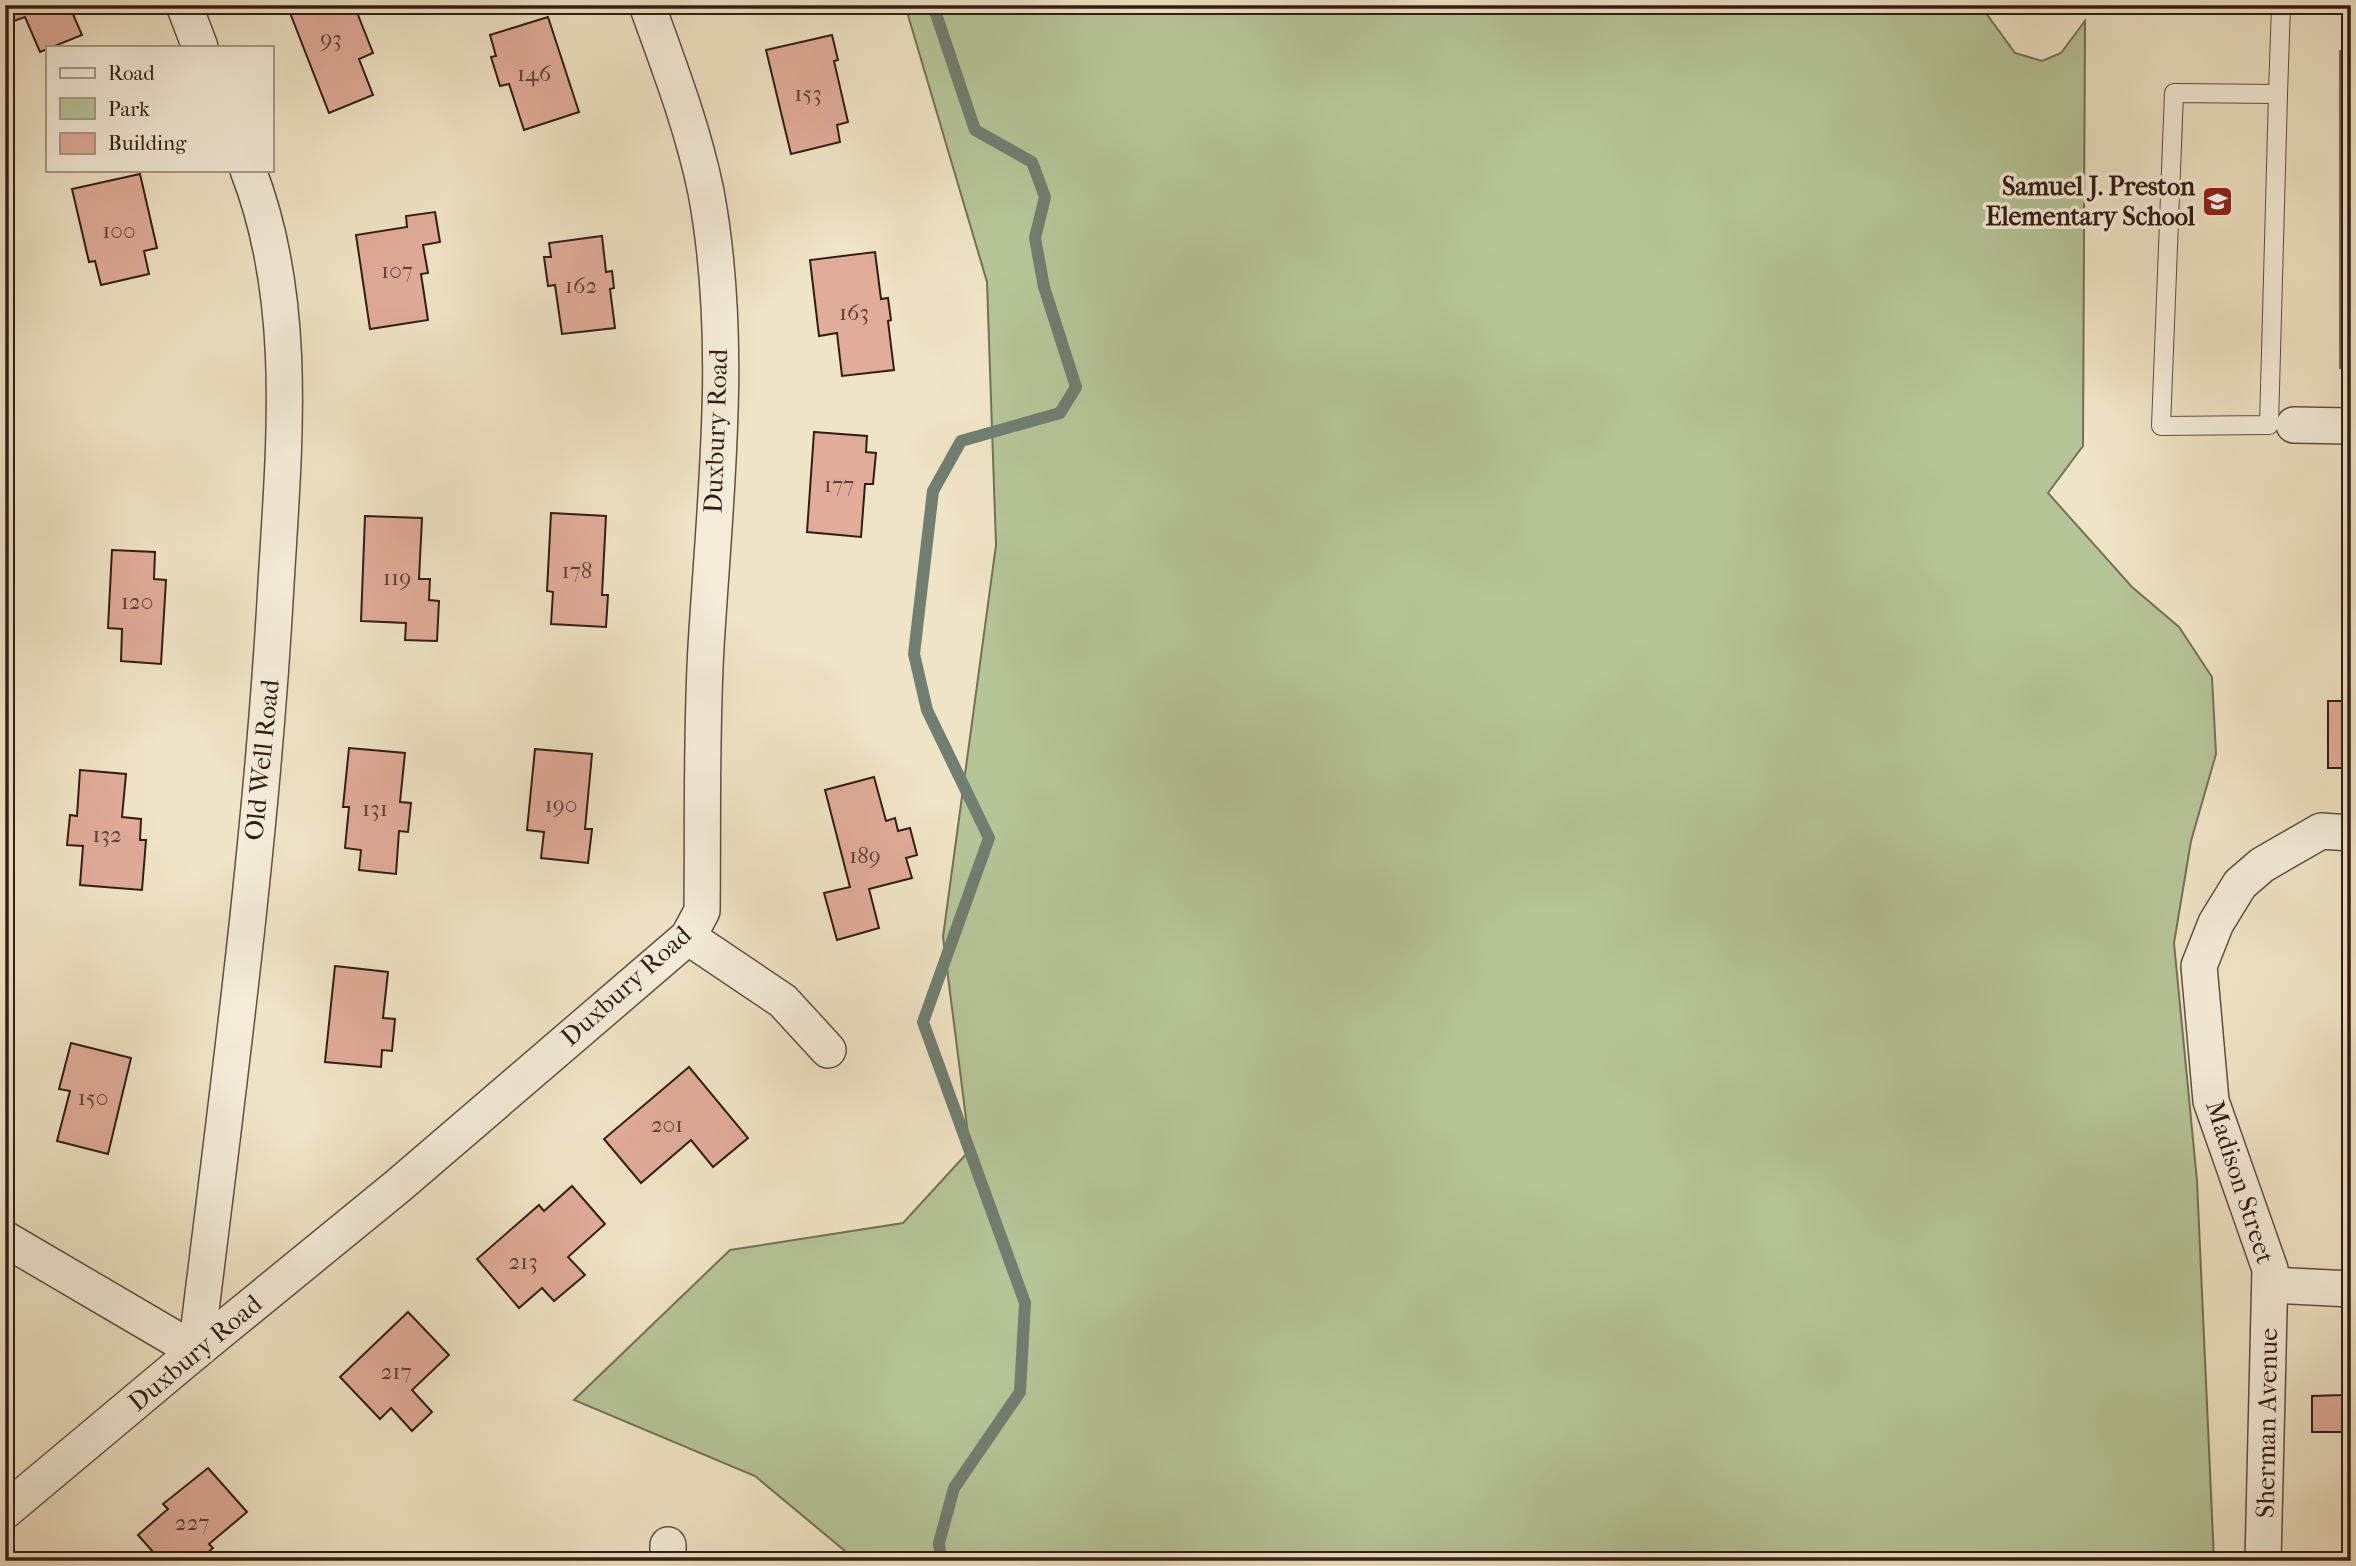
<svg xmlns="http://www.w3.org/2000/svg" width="2356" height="1566" viewBox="0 0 2356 1566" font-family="'IM FELL French Canon',serif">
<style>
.green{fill:#b6c598;stroke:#747156;stroke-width:2}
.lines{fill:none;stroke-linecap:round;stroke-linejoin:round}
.stream{stroke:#717e71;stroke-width:12}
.building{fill:#e1ac9a;stroke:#321d15;stroke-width:2}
.service-casing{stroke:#624f41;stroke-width:20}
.minor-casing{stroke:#624f41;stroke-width:38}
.service{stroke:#f5edda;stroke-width:18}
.minor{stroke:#f5edda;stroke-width:35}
.labels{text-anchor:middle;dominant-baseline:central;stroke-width:7;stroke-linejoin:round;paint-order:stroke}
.number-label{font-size:23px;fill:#5e4136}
.poi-label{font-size:26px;font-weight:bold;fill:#321d15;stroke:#f5edda;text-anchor:end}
.street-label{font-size:26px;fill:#321d15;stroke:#f5edda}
</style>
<rect width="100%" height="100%" fill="#f0e4c6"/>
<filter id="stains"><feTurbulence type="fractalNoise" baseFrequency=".00286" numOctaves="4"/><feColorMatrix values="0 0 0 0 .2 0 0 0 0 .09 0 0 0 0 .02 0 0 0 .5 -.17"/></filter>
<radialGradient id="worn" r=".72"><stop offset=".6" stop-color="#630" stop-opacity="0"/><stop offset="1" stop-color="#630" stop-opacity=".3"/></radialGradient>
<g class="green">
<polygon points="905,5 1980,5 2015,53 2042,61 2061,53 2085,21 2083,446 2048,493 2132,587 2179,627 2212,677 2216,754 2191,841 2174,943 2197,1181 2214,1561 857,1561 755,1476 574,1400 730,1250 903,1223 970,1150 943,937 996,545 987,282"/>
<rect x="2340" y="51" width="11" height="317"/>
</g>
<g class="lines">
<polyline class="stream" points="933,5 975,130 1032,162 1045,197 1035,238 1044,287 1076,387 1060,413 961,441 933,491 914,654 927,710 989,838 923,1022 1025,1303 1020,1392 954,1488 939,1543 941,1561"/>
</g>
<g class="building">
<polygon points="8,5 69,5 82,35 40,52 25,17 14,21"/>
<polygon points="287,5 354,5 373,53 359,59 373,95 329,113"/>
<polygon points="548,17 579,112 524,130 509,84 500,86 491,57 496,56 490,35"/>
<polygon points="832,35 838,60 834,61 848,122 837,125 840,142 791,154 766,50"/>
<polygon points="140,174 157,248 144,251 149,274 101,285 95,261 89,262 72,189"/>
<polygon points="435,212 440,242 423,245 428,273 421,274 428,320 370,329 356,235 407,227 406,216"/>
<polygon points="602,236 606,272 612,271 614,288 610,289 615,328 562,334 555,285 548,286 544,257 551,257 549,243"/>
<polygon points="875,252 881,299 888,298 891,320 888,321 894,370 842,376 837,333 819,336 810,260"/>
<polygon points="5,422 9,422 8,458 5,458"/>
<polygon points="814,432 867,436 866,452 876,453 873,484 865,484 861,537 807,532"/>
<polygon points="551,513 606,516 602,595 608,595 606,627 551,624 553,592 547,591"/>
<polygon points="365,516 422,518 419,579 430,579 429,600 439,601 437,641 405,640 406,623 361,621"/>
<polygon points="112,550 155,552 154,579 166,580 161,664 121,661 122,629 108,628"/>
<rect x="2328" y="701" width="23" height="67"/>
<polygon points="349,748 405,753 400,802 411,803 408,832 399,831 396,874 359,870 361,850 345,848 349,807 343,807"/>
<polygon points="535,749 592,754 585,829 592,829 588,863 541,858 544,832 527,830"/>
<polygon points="80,770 126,774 122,817 141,819 140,840 146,840 142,890 80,885 83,846 67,845 70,815 77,816"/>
<polygon points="874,777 886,821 895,818 898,831 910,828 917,855 906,858 912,878 869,889 879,928 837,940 824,893 850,887 825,790"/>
<polygon points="335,966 388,972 383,1018 395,1019 392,1051 382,1050 381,1067 325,1062"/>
<polygon points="71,1043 131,1058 108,1154 57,1141 70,1091 59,1089"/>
<polygon points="689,1067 748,1138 713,1167 691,1140 641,1183 604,1139"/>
<polygon points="572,1186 605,1224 568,1257 585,1275 554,1301 542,1288 519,1308 477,1259 539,1205 544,1211"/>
<polygon points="408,1312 449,1355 412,1390 432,1412 412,1431 391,1408 380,1419 340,1377"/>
<polygon points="2351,1382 2351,1434 2342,1434 2342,1432 2312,1432 2312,1396 2343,1395 2343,1383"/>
<polygon points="208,1468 247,1512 209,1544 213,1548 199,1561 161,1561 138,1535 168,1509 163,1504"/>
<polygon points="2351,1495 2351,1561 2345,1561 2344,1511 2347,1511 2347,1496"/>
</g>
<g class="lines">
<defs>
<polyline id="service" points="2278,94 2174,93 2161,426 2269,425 2278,94 2281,5"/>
<g id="minor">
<polyline points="184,5 200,47"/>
<polyline points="2294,425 2351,426"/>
<polyline points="688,937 783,1001 828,1050"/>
<path d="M5,1239L196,1351C227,1096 262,840 276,584C284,447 299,301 248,170"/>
<polyline points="2270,1285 2351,1289"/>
<path d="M5,1511L196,1351L398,1186L688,937L702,911C703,823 701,735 706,647C715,496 734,342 706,192C693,128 669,66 647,5"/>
<polyline points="668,1545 668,1561"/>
<polyline points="2263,1561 2270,1269 2211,1101 2199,966 2216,923 2240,884 2262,865 2321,831 2351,833"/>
</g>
</defs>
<use href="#service" class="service-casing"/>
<use href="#minor" class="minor-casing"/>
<use href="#service" class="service"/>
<use href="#minor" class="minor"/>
</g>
<defs>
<symbol id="school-square" viewBox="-11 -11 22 22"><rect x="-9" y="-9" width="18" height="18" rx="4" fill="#8f2418" stroke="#f5edda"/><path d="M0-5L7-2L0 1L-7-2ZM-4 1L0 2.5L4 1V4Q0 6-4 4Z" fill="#fff"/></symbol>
</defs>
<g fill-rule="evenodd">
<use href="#school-square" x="2200" y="184" width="35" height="35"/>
</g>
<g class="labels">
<g class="number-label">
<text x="331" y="38">93</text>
<text x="534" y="73">146</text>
<text x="808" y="93">153</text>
<text x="119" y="230">100</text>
<text x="397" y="270">107</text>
<text x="581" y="285">162</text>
<text x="854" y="312">163</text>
<text x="839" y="484">177</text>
<text x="577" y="570">178</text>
<text x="397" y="577">119</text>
<text x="137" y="601">120</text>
<text x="561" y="804">190</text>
<text x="375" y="808">131</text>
<text x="107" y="834">132</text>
<text x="865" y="855">189</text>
<text x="93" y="1097">150</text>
<text x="667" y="1124">201</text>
<text x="523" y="1261">213</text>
<text x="396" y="1371">217</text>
<text x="192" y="1522">227</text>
</g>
<g class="poi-label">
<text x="2195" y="186">Samuel J. Preston<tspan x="2195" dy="30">Elementary School</tspan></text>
</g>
<g class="street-label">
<text transform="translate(716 431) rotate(-88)">Duxbury Road</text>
<text transform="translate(262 760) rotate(-84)">Old Well Road</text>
<text transform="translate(626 986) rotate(-42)">Duxbury Road</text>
<text transform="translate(2240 1182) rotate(72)">Madison Street</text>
<text transform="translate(195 1353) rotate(-40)">Duxbury Road</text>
<text transform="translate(2267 1423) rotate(-89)">Sherman Avenue</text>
</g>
</g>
<rect width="2356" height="1566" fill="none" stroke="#f0e4c6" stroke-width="28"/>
<rect x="7" y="7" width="2342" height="1552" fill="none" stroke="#321d15" stroke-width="3.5"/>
<rect x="14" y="14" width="2328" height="1538" fill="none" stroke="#321d15" stroke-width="2"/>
<rect x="46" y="46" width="228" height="126" fill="#f5edda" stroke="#a79a8b" stroke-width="2"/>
<rect x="60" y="68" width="35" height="10" fill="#f5edda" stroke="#a79a8b" stroke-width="2"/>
<text x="108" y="80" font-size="21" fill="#321d15">Road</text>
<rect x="60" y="98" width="35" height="21" fill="#b6c598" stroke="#a79a8b" stroke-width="2"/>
<text x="108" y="116" font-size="21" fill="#321d15">Park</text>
<rect x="60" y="133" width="35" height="21" fill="#e1ac9a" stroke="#a79a8b" stroke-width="2"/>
<text x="108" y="150" font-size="21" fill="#321d15">Building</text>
<rect width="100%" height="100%" filter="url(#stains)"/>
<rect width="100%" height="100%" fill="url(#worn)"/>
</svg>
